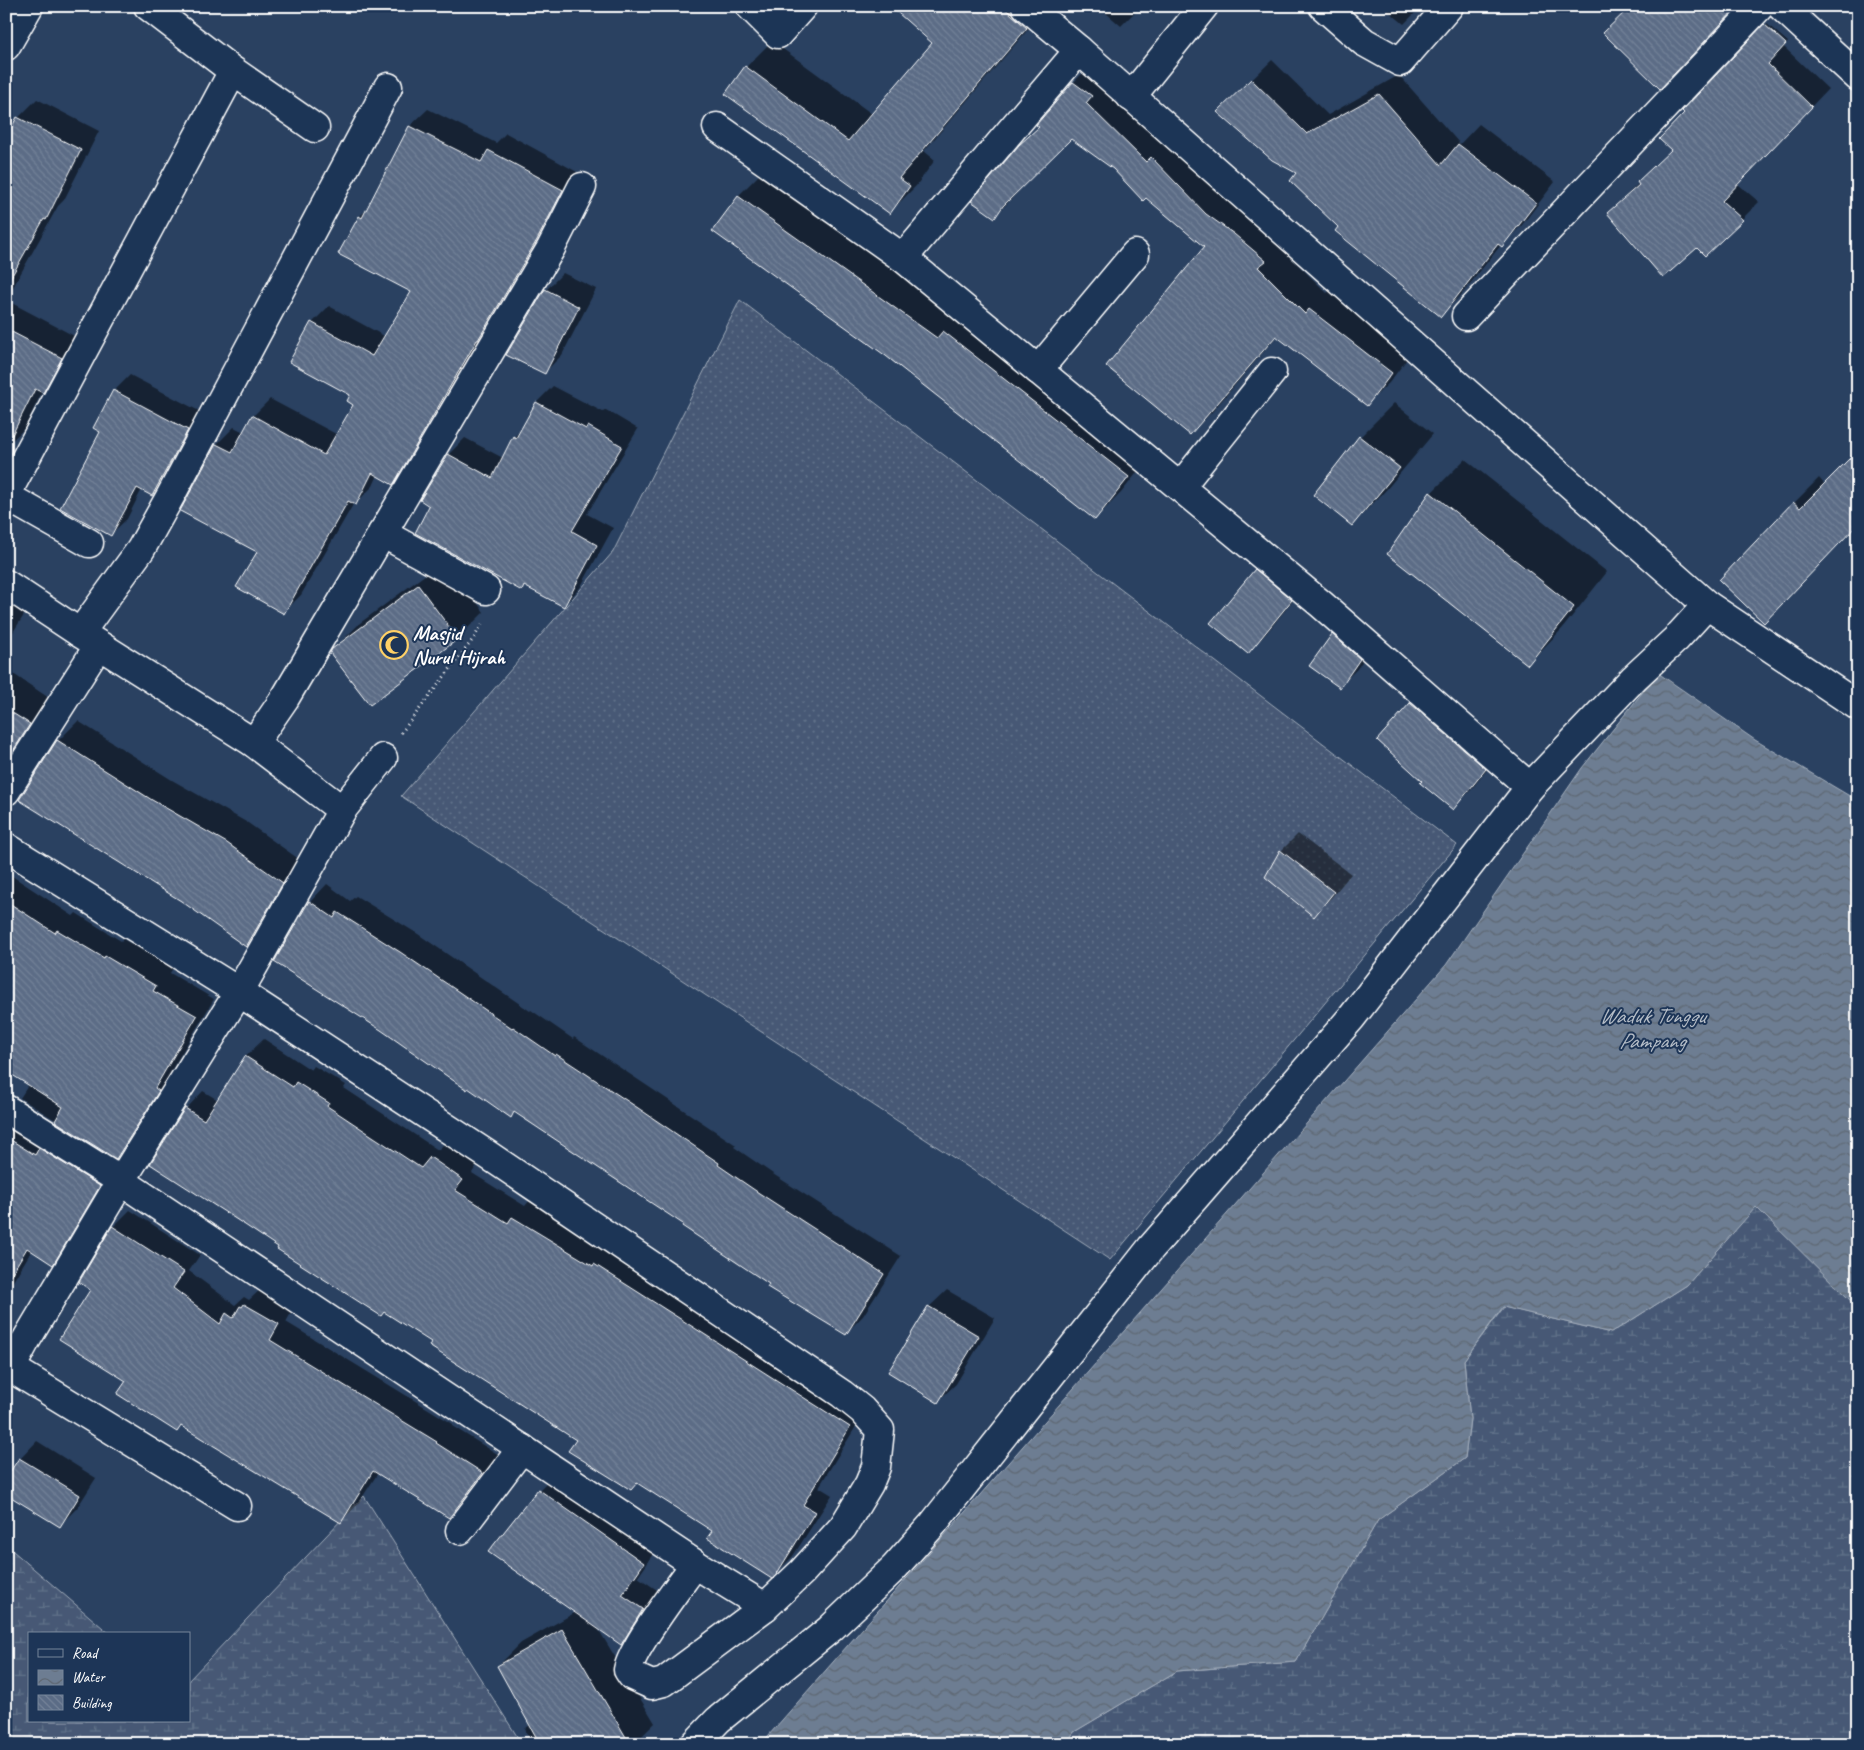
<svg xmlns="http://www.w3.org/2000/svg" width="1864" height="1750" viewBox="0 0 1864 1750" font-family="Caveat,sans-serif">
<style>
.grass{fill:url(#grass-dots);stroke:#a2acba}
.wetland{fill:url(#wetland-marsh);stroke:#a2acba}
.water{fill:url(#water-waves);stroke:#a7b1be}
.shadow{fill:#0007}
.building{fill:url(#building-back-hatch);stroke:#fff}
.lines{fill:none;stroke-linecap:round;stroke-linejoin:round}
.minor-casing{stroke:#fff;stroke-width:31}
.path{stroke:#fff;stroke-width:3;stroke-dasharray:1 4;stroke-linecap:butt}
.minor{stroke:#1d3557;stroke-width:28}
.labels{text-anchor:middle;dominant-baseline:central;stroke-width:4;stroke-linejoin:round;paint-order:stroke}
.poi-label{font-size:21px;font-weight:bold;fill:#fff;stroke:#1d3557;text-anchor:start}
.water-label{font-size:22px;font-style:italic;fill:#b6bec8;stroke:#1d3557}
</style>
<defs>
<pattern id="grass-dots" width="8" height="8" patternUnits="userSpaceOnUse" patternTransform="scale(1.25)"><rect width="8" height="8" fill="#465975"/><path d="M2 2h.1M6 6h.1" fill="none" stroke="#62728a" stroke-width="1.8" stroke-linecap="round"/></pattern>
<pattern id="wetland-marsh" width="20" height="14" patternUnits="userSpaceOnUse" patternTransform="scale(1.25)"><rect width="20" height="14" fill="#465975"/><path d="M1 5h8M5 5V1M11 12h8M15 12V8" fill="none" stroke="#62728a"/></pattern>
<pattern id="water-waves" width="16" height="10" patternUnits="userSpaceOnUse" patternTransform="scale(1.25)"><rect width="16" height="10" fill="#6d7d92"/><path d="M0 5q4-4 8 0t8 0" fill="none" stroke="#5e6772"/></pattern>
<pattern id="building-back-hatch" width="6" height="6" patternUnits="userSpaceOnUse" patternTransform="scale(1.25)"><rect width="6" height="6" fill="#5b6c86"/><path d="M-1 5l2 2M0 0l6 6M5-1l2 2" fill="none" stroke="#748298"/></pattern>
</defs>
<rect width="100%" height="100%" fill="#2a4161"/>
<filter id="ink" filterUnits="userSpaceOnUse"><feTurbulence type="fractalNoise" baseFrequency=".02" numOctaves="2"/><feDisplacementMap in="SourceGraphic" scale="10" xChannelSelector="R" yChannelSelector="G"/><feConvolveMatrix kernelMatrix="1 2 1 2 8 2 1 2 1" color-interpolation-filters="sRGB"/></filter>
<g filter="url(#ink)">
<polygon class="grass" points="740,300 1457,845 1110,1260 401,796 613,552"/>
<g class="wetland">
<polygon points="1756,1206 1858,1308 1858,1744 1066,1744 1074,1732 1177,1671 1296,1662 1378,1520 1465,1458 1470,1419 1464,1360 1504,1307 1611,1333 1687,1285"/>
<polygon points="364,1496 522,1744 10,1744 6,1742 6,1545 110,1634 29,1634 29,1721 189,1721 189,1680"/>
</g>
<polygon class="water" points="1658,673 1755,740 1858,801 1858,1308 1756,1207 1687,1285 1611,1333 1503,1307 1464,1360 1470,1419 1465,1458 1378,1520 1296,1662 1177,1671 1074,1732 1066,1744 761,1744 1446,965 1582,768"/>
<g class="shadow">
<polygon points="965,6 1048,6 924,151 935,160 916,186 890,212 746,67 772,41 872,114"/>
<polygon points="1098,6 1141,6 1121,26"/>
<polygon points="1382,6 1422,6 1404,24"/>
<polygon points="1767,24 1788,42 1784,47 1828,89 1738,184 1759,202 1742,219 1698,246 1609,213 1672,150 1685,113"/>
<polygon points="1272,60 1328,115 1399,75 1460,144 1479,124 1555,182 1522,225 1502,245 1501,245 1461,295 1441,315 1340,227 1298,173 1219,112"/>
<polygon points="1095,61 1286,238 1279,246 1327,293 1332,288 1413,351 1389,383 1367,404 1277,336 1212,412 1190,434 1206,247 1114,168 1071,137 1024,183 1016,194 995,216 1020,146 1040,126 1038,125 1074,82"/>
<polygon points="37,99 99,131 64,200 58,206 6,300 6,141 18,118"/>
<polygon points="428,109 496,143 506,133 579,173 554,222 410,466 393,483 378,475 373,486 355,504 354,503 301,595 284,612 258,551 182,510 217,444 234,427 244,432 253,416 270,399 336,434 355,404 352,395 312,323 329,306 386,337 413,292 340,253 360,216 369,207 410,126"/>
<polygon points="764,170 1154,451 1121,493 1095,519 887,355 714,231 738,196"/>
<polygon points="563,273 596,289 562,355 544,373 546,290"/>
<polygon points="6,300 80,339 61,373 42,392 24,429 6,446"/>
<polygon points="130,375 203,413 168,479 152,495 142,489 127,519 111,534 102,431 114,391"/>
<polygon points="553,386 603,412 606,410 638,429 587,514 613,528 580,588 564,605 525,585 522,589 431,505 449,454 465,438 503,458 514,437 523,428 537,402"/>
<polygon points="1394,403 1433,434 1386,490 1352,525 1314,494 1360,437"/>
<polygon points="1465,459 1607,572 1562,629 1528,664 1431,493"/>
<polygon points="1819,478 1858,523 1720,580 1794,503"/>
<polygon points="1273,553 1308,582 1265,635 1248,652 1255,570"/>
<polygon points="445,560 484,612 458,638 370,703 333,650 360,623"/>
<polygon points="6,577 37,595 6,643"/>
<polygon points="1350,618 1376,641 1357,669 1339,686 1332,635"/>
<polygon points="6,669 52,700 6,775"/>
<polygon points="1428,686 1502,751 1470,791 1453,808 1378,740"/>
<polygon points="78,721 172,780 248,823 303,862 267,925 246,945 58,741"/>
<polygon points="1298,834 1351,874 1331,898 1314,915 1281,851"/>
<polygon points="6,872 73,916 76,913 121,941 123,939 173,968 170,973 214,999 171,1071 175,1073 133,1141 116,1158 20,1098 29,1084 6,1070"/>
<polygon points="327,884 350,901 356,896 418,934 530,1011 531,1010 573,1039 574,1037 736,1145 734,1147 776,1176 901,1256 863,1316 846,1333 515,1111 511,1116 310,902"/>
<polygon points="264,1039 311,1070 314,1066 346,1085 344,1088 438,1150 448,1140 479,1162 472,1173 525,1206 530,1200 866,1410 819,1487 832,1495 793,1556 772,1577 713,1531 433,1342 280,1247 152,1164 186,1109 203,1091 218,1100 246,1056"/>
<polygon points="6,1106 118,1167 71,1244 53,1263 32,1250 6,1293"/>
<polygon points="130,1210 200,1255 189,1271 235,1305 244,1297 249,1300 262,1288 295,1306 286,1322 453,1424 452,1426 499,1455 466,1500 449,1517 378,1473 358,1504 341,1521 182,1425 177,1431 127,1380 92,1290 80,1282 113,1227"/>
<polygon points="947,1290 995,1318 956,1384 938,1401 929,1307"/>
<polygon points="37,1441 96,1478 77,1508 60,1525 20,1459"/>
<polygon points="556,1473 660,1545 638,1577 660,1592 638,1626 621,1644 597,1627 655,1723 634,1744 532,1744 525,1729 531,1724 498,1666 521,1643 576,1612 539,1490"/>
</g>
<g class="building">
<polygon points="890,6 1002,6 1027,28 899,178 910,186 890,214 725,94 745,66 848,141 932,43"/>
<polygon points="1631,6 1738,6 1660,89 1603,33"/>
<polygon points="1764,24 1786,44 1768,64 1812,107 1722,201 1743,220 1705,256 1697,248 1663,278 1607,213 1639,185 1637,182 1671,150 1659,139 1684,113 1682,111"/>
<polygon points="1251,79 1307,134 1379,94 1441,165 1458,144 1536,203 1502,247 1498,244 1441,317 1335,231 1338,227 1290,181 1296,173 1272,160 1217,112"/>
<polygon points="1073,82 1092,96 1086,103 1146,162 1151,157 1206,214 1234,234 1266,261 1258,267 1305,314 1309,309 1392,373 1367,406 1276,336 1190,435 1106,366 1204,247 1146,198 1143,201 1113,169 1071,139 1003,206 995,218 971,201 1019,145 1039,127 1036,125"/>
<polygon points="17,117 81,150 46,220 44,219 6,286 6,138"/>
<polygon points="409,126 481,162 488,150 563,190 537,240 478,340 477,340 393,485 372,473 356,505 348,501 284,614 236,587 257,552 180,511 216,444 232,452 252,415 324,455 353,405 347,401 350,395 289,362 311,322 372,356 411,292 338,254 359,216 362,218"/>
<polygon points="738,196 937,338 943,331 1129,477 1095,520 886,356 712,231"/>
<polygon points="545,289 579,307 545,374 506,355"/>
<polygon points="6,329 62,358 43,393 35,389 6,447"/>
<polygon points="113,390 188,430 152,496 137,488 111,536 60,508 100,432 93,428"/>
<polygon points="536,402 586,429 588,426 622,446 572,531 597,545 564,607 524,586 522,591 415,533 429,506 420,500 448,454 492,478 513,436 516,438"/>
<polygon points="1359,436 1400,468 1352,526 1313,495"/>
<polygon points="1858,450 1858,524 1764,623 1719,580 1793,502 1800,508"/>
<polygon points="1430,492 1574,607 1528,665 1387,554"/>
<polygon points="1255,569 1292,600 1248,654 1210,623"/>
<polygon points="418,585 458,639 370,705 330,653 332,649"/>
<polygon points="1332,634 1360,659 1340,688 1309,666"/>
<polygon points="1410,703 1486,769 1453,810 1420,783 1422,781 1377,740"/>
<polygon points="6,709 30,724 6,762"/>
<polygon points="57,740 152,800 227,843 283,883 246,947 181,901 19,800"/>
<polygon points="1280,850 1334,892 1314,917 1265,877"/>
<polygon points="6,901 55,933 57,930 104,958 105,956 156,986 153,991 197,1016 155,1088 159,1091 116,1159 55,1121 63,1107 6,1071"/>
<polygon points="309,901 334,918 337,912 400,952 512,1028 513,1027 555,1056 556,1054 638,1108 719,1163 718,1165 759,1193 884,1274 846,1335 767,1287 769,1284 682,1226 683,1224 514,1112 511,1118 468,1088 467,1090 381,1030 274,962"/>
<polygon points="245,1056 293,1087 296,1082 329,1103 327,1106 421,1168 430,1157 463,1180 455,1190 508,1223 512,1217 593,1266 594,1264 850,1427 803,1505 815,1512 776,1575 772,1579 707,1538 712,1531 637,1483 631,1490 568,1451 576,1440 429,1346 431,1342 384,1312 381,1316 277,1249 278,1247 245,1225 150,1164 185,1108 204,1120"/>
<polygon points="6,1137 35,1155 39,1148 100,1186 53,1265 27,1248 6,1283"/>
<polygon points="112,1226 184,1272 173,1288 220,1324 226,1313 233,1318 240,1306 242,1307 244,1304 279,1324 270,1340 437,1442 436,1443 483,1473 449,1518 373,1471 341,1523 181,1426 177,1432 117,1394 126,1381 59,1339 90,1290 79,1282"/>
<polygon points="928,1306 979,1336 938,1403 888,1372"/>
<polygon points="19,1458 80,1495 60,1527 6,1494 6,1478"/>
<polygon points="538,1489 644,1563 622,1595 643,1609 621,1645 488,1552"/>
<polygon points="562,1629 630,1744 540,1744 497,1666"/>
</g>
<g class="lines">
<defs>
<g id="minor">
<polyline points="148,6 233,71 315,128"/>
<polyline points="750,6 778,34 803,6"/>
<polyline points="1026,6 1079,50"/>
<polyline points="1323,6 1364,42 1400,62 1449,6"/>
<polyline points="1781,6 1858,77"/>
<polyline points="6,46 29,6"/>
<polyline points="1131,97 1204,6"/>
<polyline points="717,127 903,258 1321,604 1530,787"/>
<polyline points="903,258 1079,50 1707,605 1858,706"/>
<polyline points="1466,316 1760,6"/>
<polyline points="1038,370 1135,254"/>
<polyline points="1180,487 1272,372"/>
<polyline points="6,495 233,71"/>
<polyline points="6,496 89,543"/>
<polyline points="382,533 486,590"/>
<polyline points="6,584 80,633 254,743 342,810 239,992 121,1181 25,1342 11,1368 237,1506"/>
<polyline points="80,633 141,549 171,495 388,87"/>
<polyline points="254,743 285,698 551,248 582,187"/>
<polyline points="6,791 99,645"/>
<polyline points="342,810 383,758"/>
<polyline points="6,847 239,992 488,1155 842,1394 862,1410 880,1430 876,1467 869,1484 843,1527 802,1572 765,1607 695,1564 121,1181 6,1109"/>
<polyline points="460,1530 522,1448"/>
<path d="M695,1564C679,1587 632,1647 628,1670L632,1676L652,1685L664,1682L765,1607"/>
<polyline points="695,1744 718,1720 830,1629 894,1568 933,1524 1151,1248 1352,1017 1530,787 1634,678 1676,639 1707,605"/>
</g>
</defs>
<use href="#minor" class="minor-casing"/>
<polyline class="path" points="401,733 474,638 482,624"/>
<use href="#minor" class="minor"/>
</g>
</g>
<defs>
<symbol id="mosque-ring" viewBox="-11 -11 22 22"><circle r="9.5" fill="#1d3557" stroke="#ffd166" stroke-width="1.5"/><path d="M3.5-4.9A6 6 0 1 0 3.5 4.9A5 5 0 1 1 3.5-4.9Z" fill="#ffd166"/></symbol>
</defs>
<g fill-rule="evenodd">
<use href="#mosque-ring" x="378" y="629" width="32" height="32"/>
</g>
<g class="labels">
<g class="poi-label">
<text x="413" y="633">Masjid<tspan x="413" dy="24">Nurul Hijrah</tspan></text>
</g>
<g class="water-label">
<text x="1652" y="1016">Waduk Tunggu<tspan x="1652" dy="25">Pampang</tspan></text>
</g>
</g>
<rect width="1864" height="1750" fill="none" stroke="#1d3557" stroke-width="25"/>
<rect x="12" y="12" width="1839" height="1725" fill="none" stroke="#fff" stroke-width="2" filter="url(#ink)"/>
<rect x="28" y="1632" width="162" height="90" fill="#1d3557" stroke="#77869a"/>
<rect x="38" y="1649" width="25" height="8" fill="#1d3557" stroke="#77869a"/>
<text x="72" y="1658" font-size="15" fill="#ffffff">Road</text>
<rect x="38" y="1670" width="25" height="15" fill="url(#water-waves)" stroke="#77869a"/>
<text x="72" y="1682" font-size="15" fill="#ffffff">Water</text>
<rect x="38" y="1695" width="25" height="15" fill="url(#building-back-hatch)" stroke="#77869a"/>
<text x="72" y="1708" font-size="15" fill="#ffffff">Building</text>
</svg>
